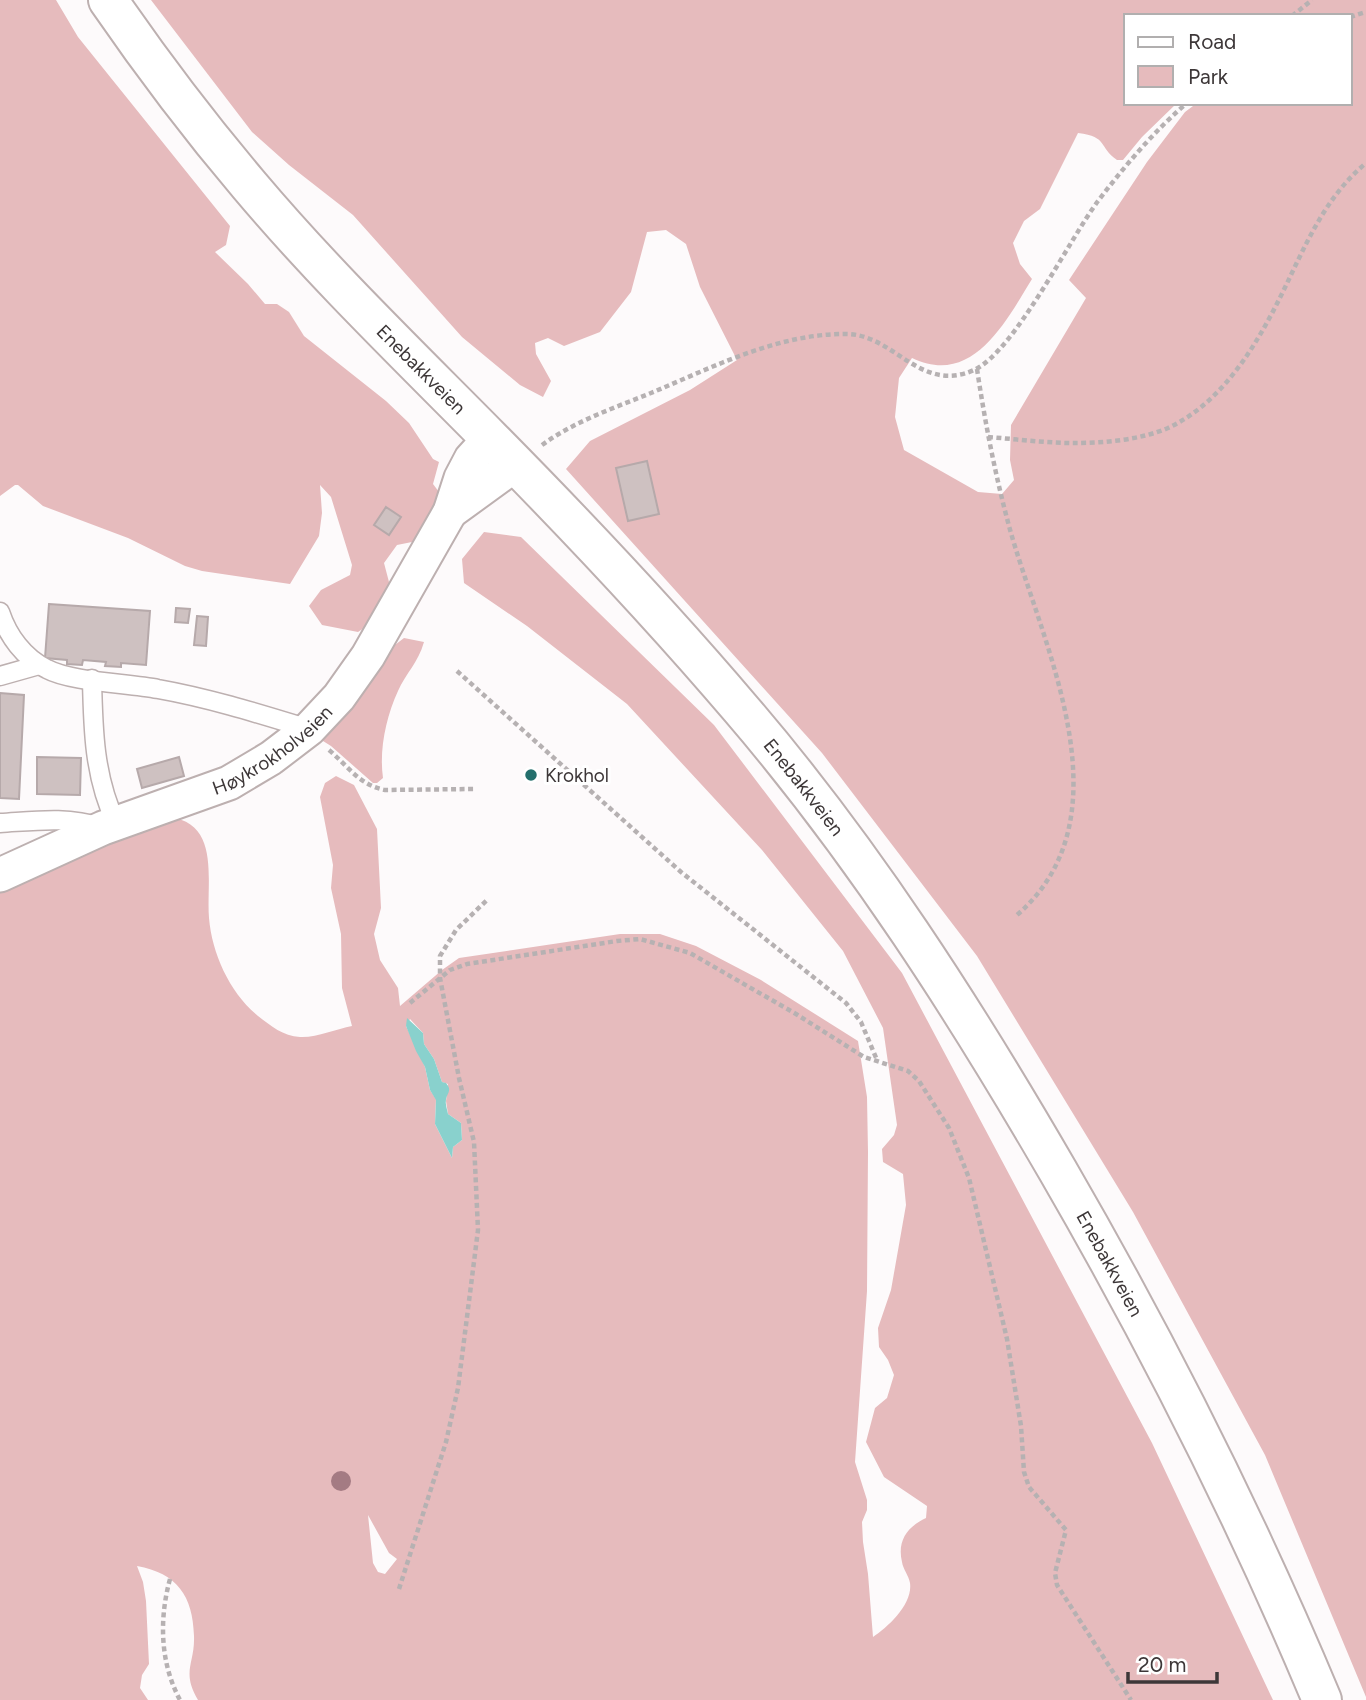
<svg xmlns="http://www.w3.org/2000/svg" width="1366" height="1700" viewBox="0 0 1366 1700" font-family="Figtree,sans-serif">
<style>
.green{fill:#e6bbbd;fill-rule:evenodd}
.water{fill:#89d1cd}
.building{fill:#cec1c1;stroke:#b6a9aa;stroke-width:2}
.lines{fill:none;stroke-linecap:round;stroke-linejoin:round}
.service-casing{stroke:#bdb0b0;stroke-width:21}
.minor-casing{stroke:#bdb0b0;stroke-width:37}
.primary-casing{stroke:#bdb0b0;stroke-width:42}
.path{stroke:#b6b1b2;stroke-width:4.5;stroke-dasharray:5 3.5;stroke-linecap:butt}
.service{stroke:#fff;stroke-width:18}
.minor{stroke:#fff;stroke-width:33}
.primary{stroke:#fff;stroke-width:38}
.tree{fill:#a47b83}
.poi-dot{fill:#246f6c;stroke:#fff;stroke-width:2.5}
.labels{text-anchor:middle;dominant-baseline:central;stroke-width:6;stroke-linejoin:round;paint-order:stroke}
.street-label{font-size:19px;fill:#3d3738;stroke:#fff}
.poi-label{font-size:19px;fill:#3d3738;stroke:#fff;text-anchor:start}
</style>
<rect width="100%" height="100%" fill="#fdfafb"/>
<g class="green">
<polygon points="0,0 56,0 78,37 230,226 226,245 215,252 248,284 265,304 277,304 289,312 304,336 386,401 409,423 433,459 439,462 433,484 439,492 417,541 397,545 384,563 389,582 394,589 373,622 358,632 322,625 309,606 321,590 350,575 352,565 331,497 320,485 322,513 319,536 290,584 202,571 185,566 128,538 43,506 18,485 15,485 0,496"/>
<path d="M151,0H1366V1697L1265,1455L1133,1212L977,956L822,753L566,469L590,441L690,390L737,360L700,287L686,244L666,230L647,232L631,292L600,332L564,346L548,338L535,343L536,354L551,381L543,397L520,385L462,337L353,215L289,165L252,132ZM1126,16H1350V103H1197L1185,112L1147,162L1069,280L1086,298L1011,425L1010,460L1014,480L1002,494L978,492L904,450L895,417L899,378L912,358C972,387 1005,323 1032,279L1020,264L1013,243L1024,221L1040,209L1078,133C1109,137 1098,147 1117,160H1123L1142,137L1177,103H1126Z"/>
<path d="M484,532L521,537L714,725L902,973L1152,1443L1273,1700H198C181,1671 195,1664 194,1636C193,1596 177,1573 137,1566L143,1582L146,1601L149,1664L142,1675L140,1688L148,1700H0V892L169,817C221,823 206,882 209,918C212,954 230,993 258,1016C271,1026 283,1036 300,1037C316,1038 336,1029 352,1026L342,988L341,934L331,888L333,865L320,797L325,783L336,776L354,785L377,829L381,908L374,934L380,960L398,988L400,1006L442,970L459,958L620,934H660L696,946L761,980L858,1041L867,1097L868,1152L867,1291L855,1462L867,1500V1510L862,1522L863,1542L868,1574L873,1637C888,1627 913,1604 910,1583C909,1576 903,1569 902,1562C897,1541 907,1527 926,1518L927,1506L884,1477L866,1442L875,1408L887,1398L894,1375L888,1360L879,1347L878,1328L891,1290L906,1205L903,1174L883,1162L882,1149L894,1135L897,1125L883,1028L843,951L762,850L627,704L527,626L464,583L462,559ZM410,1019L423,1033L424,1044L434,1059L442,1082L448,1084L446,1101L448,1114L461,1123L462,1140L453,1147L452,1158L435,1124L436,1099L430,1090L425,1067L406,1026ZM368,1515L389,1553L397,1559L385,1574L378,1572L373,1563Z"/>
<path d="M404,638L424,642C418,663 406,673 398,691C386,717 379,750 383,778L377,783H373L331,746L315,736L391,648Z"/>
</g>
<path class="water" d="M407,1018L423,1033L424,1044L434,1059L442,1082L446,1083C452,1090 448,1092 446,1099C445,1104 447,1109 448,1114L461,1123L462,1140L453,1147L452,1158L435,1124L436,1100L430,1090L425,1067L416,1051L406,1026Z"/>
<g class="building">
<polygon points="647,461 659,514 628,521 616,468"/>
<polygon points="386,507 401,517 389,535 374,525"/>
<polygon points="49,604 150,611 146,665 121,663 121,667 105,666 106,662 83,660 82,665 67,664 67,660 45,658"/>
<polygon points="176,608 190,609 188,623 175,622"/>
<polygon points="197,616 208,617 206,646 194,645"/>
<polygon points="0,693 24,695 19,799 0,798"/>
<polygon points="37,757 81,758 80,795 37,794"/>
<polygon points="179,757 184,776 142,788 137,769"/>
</g>
<g class="lines">
<defs>
<g id="service">
<path d="M0,612C8,636 24,658 47,669C71,682 128,683 158,689C209,698 260,714 309,729"/>
<polyline points="0,676 39,665"/>
<path d="M92,679C93,729 94,777 116,823"/>
<path d="M0,823C34,821 67,816 100,827"/>
</g>
<g id="minor">
<polyline points="450,512 516,464"/>
<path id="s1" d="M0,875L103,828L229,783L271,758L309,729L339,697L368,656L450,512L461,478L471,459L490,438"/>
</g>
<g id="primary">
<path id="s2" d="M108,0C152,64 199,126 249,185C324,274 408,355 490,438C576,525 661,615 741,709C863,851 964,1009 1058,1171C1157,1342 1246,1518 1322,1700"/>
</g>
</defs>
<use href="#service" class="service-casing"/>
<use href="#minor" class="minor-casing"/>
<use href="#primary" class="primary-casing"/>
<g class="path">
<polyline points="1292,16 1312,0"/>
<polyline points="1350,17 1366,12"/>
<path d="M977,369C985,422 995,474 1009,526C1041,643 1132,815 1017,915"/>
<path d="M988,437C1016,439 1045,443 1073,443C1104,443 1140,440 1168,428C1228,400 1263,334 1290,277C1310,235 1329,194 1366,163"/>
<path d="M542,445C575,421 614,408 651,393C713,367 779,333 847,334C895,335 920,394 974,370C1014,352 1069,240 1098,201C1124,167 1154,131 1187,103"/>
<polyline points="457,671 681,872 846,1003 861,1022 877,1060"/>
<path d="M329,750C348,766 359,785 385,790L474,789"/>
<polyline points="410,1003 450,970 467,964 617,941 640,939 690,953 796,1014 864,1057 908,1071 919,1081 949,1128 969,1178 1007,1339 1021,1426 1024,1472 1029,1487 1066,1530 1055,1573 1057,1585 1131,1700"/>
<path d="M170,1579C159,1619 160,1663 180,1700"/>
<polyline points="399,1589 446,1442 458,1388 478,1230 474,1142 459,1078 440,978 440,956 456,930 488,899"/>
</g>
<use href="#service" class="service"/>
<use href="#minor" class="minor"/>
<use href="#primary" class="primary"/>
</g>
<circle class="tree" cx="341" cy="1481" r="10"/>
<circle class="poi-dot" cx="531" cy="775" r="7"/>
<g class="labels">
<g class="street-label">
<text stroke="none"><textPath href="#s2" startOffset="485">Enebakkveien</textPath></text>
<text stroke="none"><textPath href="#s1" startOffset="301">Høykrokholveien</textPath></text>
<text stroke="none"><textPath href="#s2" startOffset="1052">Enebakkveien</textPath></text>
<text stroke="none"><textPath href="#s2" startOffset="1619">Enebakkveien</textPath></text>
</g>
<g class="poi-label">
<text x="545" y="775">Krokhol</text>
</g>
</g>
<rect x="1124" y="14" width="228" height="91" fill="#ffffff" stroke="#b1afaf" stroke-width="2"/>
<rect x="1138" y="37" width="35" height="10" fill="#ffffff" stroke="#b1afaf" stroke-width="2"/>
<text x="1188" y="49" font-size="21" fill="#3d3738">Road</text>
<rect x="1138" y="66" width="35" height="21" fill="#e6bbbd" stroke="#b1afaf" stroke-width="2"/>
<text x="1188" y="84" font-size="21" fill="#3d3738">Park</text>
<path d="M1128 1672v10h89v-10" fill="none" stroke="#3d3738" stroke-width="3.5"/>
<text x="1138" y="1672" font-size="21" fill="#3d3738" stroke="#ffffff" stroke-width="5" paint-order="stroke">20 m</text>
</svg>
